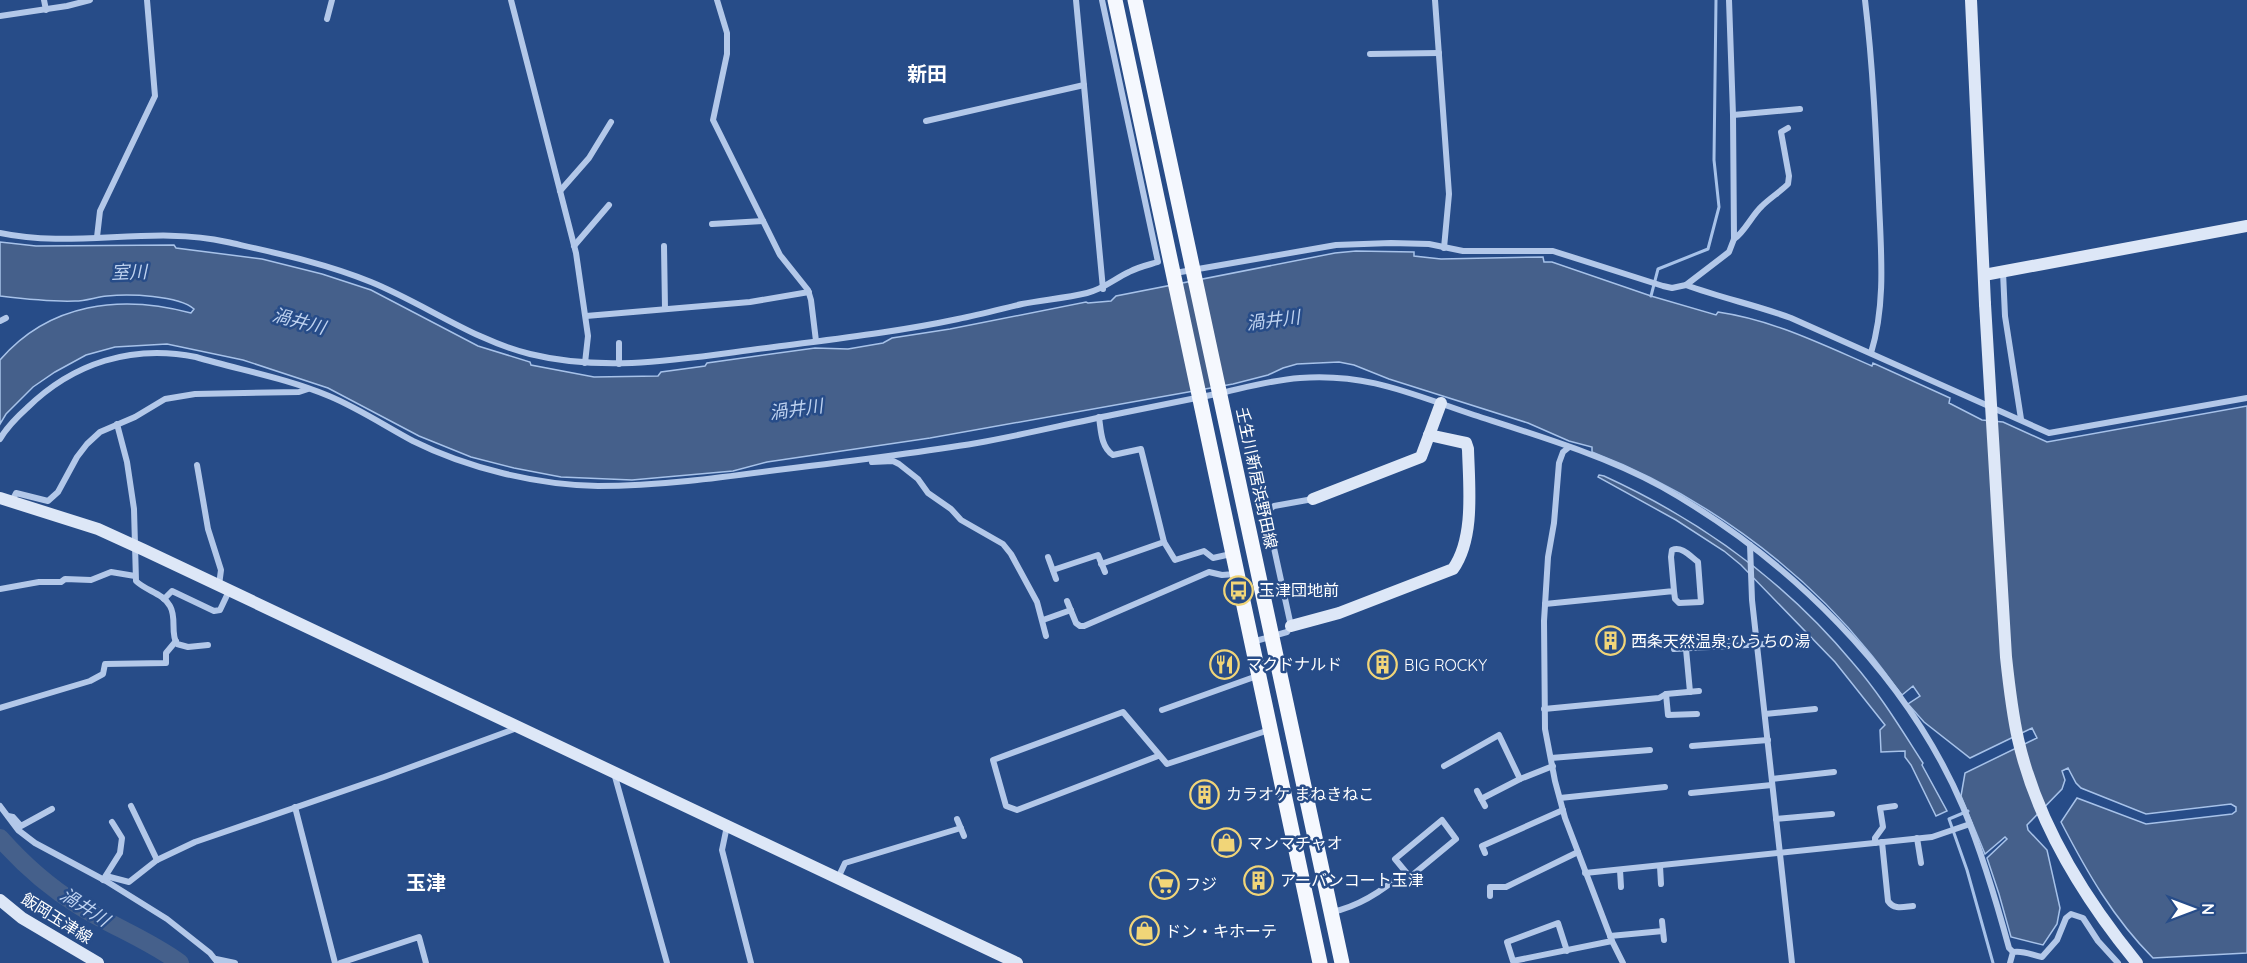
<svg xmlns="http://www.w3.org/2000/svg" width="2247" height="963" viewBox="0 0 2247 963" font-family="Quicksand,'Noto Sans JP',sans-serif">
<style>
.water{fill:#45608b;stroke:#a7c2e9;stroke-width:1.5}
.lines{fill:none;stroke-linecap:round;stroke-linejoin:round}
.stream{stroke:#a7c2e9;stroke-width:3}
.river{stroke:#45608b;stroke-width:18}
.street{stroke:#b3c8e9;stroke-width:6}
.secondary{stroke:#dde7f7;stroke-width:12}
.primary{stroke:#f5f8fe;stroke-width:15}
.secondary-bridge{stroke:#dde7f7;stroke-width:12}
.labels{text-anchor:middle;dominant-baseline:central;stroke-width:5;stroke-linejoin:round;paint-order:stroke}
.street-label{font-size:16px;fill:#fff;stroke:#274c88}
.poi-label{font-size:16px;fill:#fff;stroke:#274c88;text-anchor:start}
.water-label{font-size:18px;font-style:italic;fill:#bed2f0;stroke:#274c88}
.quarter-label{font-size:20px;font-weight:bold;fill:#fff;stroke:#274c88}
</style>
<rect width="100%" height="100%" fill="#274c88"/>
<g class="water">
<path d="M0,242L36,246L174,245L176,248L262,259L322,274L371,290L478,346L530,362L531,365L594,377L658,376L661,372L705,366L707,363L815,348L848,349L883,343L892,338L950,329L1086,302L1088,303L1111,301L1116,296L1335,253L1356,251L1414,252V256L1441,259L1543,257L1544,262H1552L1651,296L1716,315L1718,312C1773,320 1821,344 1872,366L1873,363L1950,398L1949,403L1982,420L2003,422L2047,442L2247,406V953L2153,958C2113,918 2087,872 2061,822L2077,798L2146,824L2232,814L2236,811V807L2231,804L2146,814L2081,788L2076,783L2068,768L2062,771L2065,780L2062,789L2027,825L2028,830L2047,850L2060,908L2057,924L2043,945L2011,937L1999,894L1987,858L2007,839L2005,837L1985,854L1961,796L1965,773L2037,738L2032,728L1970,758L1924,722L1908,704L1920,696L1913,686L1902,695C1891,681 1880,665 1868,651C1798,564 1697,492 1592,452V447L1569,441L1528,423L1389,379L1354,365L1339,362L1297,364L1283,368L1268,375L1233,384L930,438L767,462L733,471L632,480L561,477L514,468L471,457L419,436L328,388L243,360L167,344L115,347L86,355L55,372L33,387L6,414L0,424V360C49,303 121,294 191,313L194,309C178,295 129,294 107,296C96,297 86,301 75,301C50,302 25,299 0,296Z"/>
<path d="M1599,475L1604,476C1700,520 1785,581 1853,663C1880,694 1901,729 1923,763L1922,765L1947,811L1936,816L1911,765L1905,757V751L1881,752L1880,730L1885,725L1835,662L1741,565L1724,551L1676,520L1598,477Z"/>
</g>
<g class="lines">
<g class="stream">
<polyline points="1651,296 1658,269 1708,249 1719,207 1714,160 1716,0"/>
<polyline points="1968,811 1949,819 1967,870 1993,963"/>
</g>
<path class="river" d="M0,838C23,864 49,887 78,905C111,926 149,940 180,963"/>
<g class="street">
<polyline points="44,0 46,10"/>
<polyline points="511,0 576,253 588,336 585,363"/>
<polyline points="717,0 727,33 727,54 713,120 780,255 808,290 811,300 816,341"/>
<polyline points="1076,0 1103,289"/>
<polyline points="1435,0 1449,194 1444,248"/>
<path d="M1865,0C1873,67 1876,134 1879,202C1881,252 1886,304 1871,353"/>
<polyline points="0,16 67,6 90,0"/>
<polyline points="327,19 332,0"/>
<polyline points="1370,54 1439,53"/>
<polyline points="1733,115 1800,109"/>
<polyline points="926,121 1084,85"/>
<polyline points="560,191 589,158 611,122"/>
<polyline points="712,224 763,221"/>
<path d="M0,233C74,249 153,225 227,242C276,253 325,263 371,282C425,304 473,340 530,354C611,374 692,357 774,347C835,339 897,332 958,319C979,315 1001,309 1022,304C1043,300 1066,298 1087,293C1104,289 1114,279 1129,272C1138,267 1148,265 1158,262L1102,0"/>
<polyline points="97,237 100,211 155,96 147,0"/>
<path d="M1734,239C1744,233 1752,215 1762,206C1770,198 1780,192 1788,184L1789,176L1781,132L1788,128"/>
<polyline points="574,246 609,205"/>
<polyline points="664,246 665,309"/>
<polyline points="2003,272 2005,316 2021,419"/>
<polyline points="1175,273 1336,245 1391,243 1429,244 1463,251 1553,251 1663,286 1672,288 1686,285 1729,252 1734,239 1733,115 1729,0"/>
<path d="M1686,285C1721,298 1756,305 1791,318L2049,433L2247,398"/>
<polyline points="586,316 750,302 809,292"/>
<polyline points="0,321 6,318"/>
<polyline points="619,364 619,343"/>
<path d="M1099,417C1101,431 1101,447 1113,455L1141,449L1164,542L1175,560L1204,551L1213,558L1231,554"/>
<path d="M117,424L127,462L134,509L136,581C146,591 163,593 170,606C177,618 170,633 177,644L188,647L208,645"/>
<path d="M0,439C7,427 17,417 27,408C73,363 132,344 196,357C240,370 286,378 329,396C358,408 385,426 413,441C467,468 537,485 598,486C658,486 718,478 777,470C844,462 911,454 977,443C1022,435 1067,424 1112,415C1147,408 1182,401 1216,394C1244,388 1271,380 1300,378C1368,373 1411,394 1474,415C1536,435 1606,456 1662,487C1788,558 1906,673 1963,807C1982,853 1996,900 2009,948L2013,952"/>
<polyline points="1568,448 1563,452 1559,463 1554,523 1548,557 1544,621 1545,729 1555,781 1565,818 1612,941 1623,963"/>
<polyline points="872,462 893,461 899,464 918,479 928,493 951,509 961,520 1003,544 1011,554 1037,602 1046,636"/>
<polyline points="197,465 208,529 221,570 219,585"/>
<polyline points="12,501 16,493 48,501 58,492 77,457 87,444 100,432 135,417 165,399 195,394 299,392 308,389"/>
<polyline points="1750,545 1752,600 1792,963"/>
<polyline points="1048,557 1056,579"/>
<polyline points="1101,564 1164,542"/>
<polyline points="1053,570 1098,555 1105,572"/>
<polyline points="0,589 39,582 61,582 65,579 91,580 111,572 135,576"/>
<polyline points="164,599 172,591 214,611 220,610 229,591"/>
<polyline points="1067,601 1076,623 1080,626 1084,626 1209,572 1222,575 1235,574"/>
<path d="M1545,604L1674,591L1675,599L1679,603L1701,602L1698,562C1690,556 1682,546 1672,550L1671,557L1674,591"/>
<polyline points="1043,620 1071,610"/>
<polyline points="1252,642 1287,632 1291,626 1267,516 1269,510 1274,506 1313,499"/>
<polyline points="1674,649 1784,643"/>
<polyline points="1686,649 1690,692"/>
<polyline points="1666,694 1668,715 1697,714"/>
<polyline points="0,708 90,681 103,674 105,664 166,663 166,653 176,641"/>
<polyline points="1544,709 1659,698 1666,694 1699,691"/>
<polyline points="1162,710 1257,676"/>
<polyline points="1765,714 1815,709"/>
<polyline points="1692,746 1768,740"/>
<polyline points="1158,756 1017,810 1006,806 993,760 1123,712 1167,764 1269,730"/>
<polyline points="1551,758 1650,750"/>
<polyline points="1444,766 1499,735 1520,779"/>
<polyline points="614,773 667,963"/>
<polyline points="1772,779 1834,772"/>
<polyline points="1477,791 1485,806"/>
<polyline points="1691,793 1772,785"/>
<polyline points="1560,798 1665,787"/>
<polyline points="1481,799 1520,779 1553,766"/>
<polyline points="0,806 18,830 35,843 106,881 167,919 210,953 218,963"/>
<polyline points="131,806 157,860"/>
<polyline points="295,807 335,963"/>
<polyline points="8,816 13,817 21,826 52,809"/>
<polyline points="957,819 964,836"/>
<polyline points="1776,819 1832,814"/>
<polyline points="727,826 722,850 751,963"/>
<polyline points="1917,838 1921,863"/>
<path d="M1882,842L1888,901C1894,910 1903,907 1913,906"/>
<polyline points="1875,843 1875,838 1883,827 1880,808 1895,806"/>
<polyline points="1485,853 1482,846 1563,810"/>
<polyline points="1660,866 1661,884"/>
<polyline points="1620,870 1621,887"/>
<polyline points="1585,873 1932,837 1970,824"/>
<polyline points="106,876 129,882 157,860 195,842 384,777 517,728"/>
<polyline points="838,878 845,863 961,828"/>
<polyline points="103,880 120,853 122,838 112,822"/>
<polyline points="1490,896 1490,887 1506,887 1578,852"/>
<path d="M1332,912C1360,906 1383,891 1405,871L1395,859L1442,820L1456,839L1410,877L1405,871"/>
<polyline points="1662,921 1664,940"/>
<polyline points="1610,936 1663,931"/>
<polyline points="1567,951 1558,923 1507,942 1513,961 1612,941"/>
<polyline points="216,959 235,963"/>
<polyline points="340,963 419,937 426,963"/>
<path d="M2010,963L2013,952C2023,950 2032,955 2042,957L2057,940L2066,918L2071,914L2083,918L2098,941L2118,963"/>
</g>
<g class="secondary">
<polyline points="1971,0 1985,304"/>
<polyline points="1984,275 2247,226"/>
<polyline points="0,498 98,529 144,550 1017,963"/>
<polyline points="1313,499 1421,457 1441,403"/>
<path d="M1291,626L1339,613L1453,569C1475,538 1469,486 1468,449L1466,443L1461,442L1429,435"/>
<polyline points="0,900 22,918 98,963"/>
</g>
<g class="primary">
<polyline points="1115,0 1320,963"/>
<polyline points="1135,0 1342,963"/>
</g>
<path class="secondary-bridge" d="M1985,304L2006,657C2009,685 2012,712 2018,739C2037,823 2083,897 2137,963"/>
</g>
<defs>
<symbol id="bus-ring" viewBox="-11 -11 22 22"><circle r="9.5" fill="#274c88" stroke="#f1d578" stroke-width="1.5"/><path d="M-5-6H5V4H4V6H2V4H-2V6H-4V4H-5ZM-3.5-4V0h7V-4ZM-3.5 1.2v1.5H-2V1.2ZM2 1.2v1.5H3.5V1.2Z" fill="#f1d578"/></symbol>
<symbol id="building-ring" viewBox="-11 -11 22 22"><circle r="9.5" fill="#274c88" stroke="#f1d578" stroke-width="1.5"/><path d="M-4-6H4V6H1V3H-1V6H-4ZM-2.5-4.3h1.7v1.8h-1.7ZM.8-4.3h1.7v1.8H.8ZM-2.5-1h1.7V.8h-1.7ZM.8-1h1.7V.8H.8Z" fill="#f1d578"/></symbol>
<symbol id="restaurant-ring" viewBox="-11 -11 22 22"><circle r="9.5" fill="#274c88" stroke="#f1d578" stroke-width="1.5"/><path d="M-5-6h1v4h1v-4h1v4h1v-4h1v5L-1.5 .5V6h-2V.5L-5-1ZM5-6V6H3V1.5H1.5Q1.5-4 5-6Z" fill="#f1d578"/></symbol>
<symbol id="shop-ring" viewBox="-11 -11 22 22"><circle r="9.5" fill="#274c88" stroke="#f1d578" stroke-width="1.5"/><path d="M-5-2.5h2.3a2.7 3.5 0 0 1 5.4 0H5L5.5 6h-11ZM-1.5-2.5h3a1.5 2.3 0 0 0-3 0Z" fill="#f1d578"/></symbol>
<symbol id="supermarket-ring" viewBox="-11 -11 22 22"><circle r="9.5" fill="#274c88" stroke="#f1d578" stroke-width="1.5"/><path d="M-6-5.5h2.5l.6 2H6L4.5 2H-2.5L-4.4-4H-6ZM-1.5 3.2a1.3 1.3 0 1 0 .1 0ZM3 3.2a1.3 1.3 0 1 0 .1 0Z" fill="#f1d578"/></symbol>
</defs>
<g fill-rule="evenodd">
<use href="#bus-ring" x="1222" y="574" width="33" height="33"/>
<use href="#building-ring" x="1594" y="624" width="33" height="33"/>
<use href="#restaurant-ring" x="1208" y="648" width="33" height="33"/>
<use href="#building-ring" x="1366" y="648" width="33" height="33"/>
<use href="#building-ring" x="1188" y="778" width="33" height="33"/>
<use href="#shop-ring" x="1210" y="826" width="33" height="33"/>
<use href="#building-ring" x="1242" y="864" width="33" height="33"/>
<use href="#supermarket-ring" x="1148" y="868" width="33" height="33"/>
<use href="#shop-ring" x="1128" y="914" width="33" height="33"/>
</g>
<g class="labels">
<g class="street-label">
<text transform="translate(1257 478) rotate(78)">壬生川新居浜野田線</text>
<text transform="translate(57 918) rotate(32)">飯岡玉津線</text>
</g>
<g class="poi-label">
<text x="1259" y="590">玉津団地前</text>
<text x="1631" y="641">西条天然温泉;ひうちの湯</text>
<text x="1246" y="664">マクドナルド</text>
<text x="1404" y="665">BIG ROCKY</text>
<text x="1226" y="794">カラオケ まねきねこ</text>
<text x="1247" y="843">マンマチャオ</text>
<text x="1280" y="880">アーバンコート玉津</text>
<text x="1185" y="884">フジ</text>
<text x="1165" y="931">ドン・キホーテ</text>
</g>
<g class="water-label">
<text transform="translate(129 272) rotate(-2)">室川</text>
<text transform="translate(1273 320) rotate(-7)">渦井川</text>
<text transform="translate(299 321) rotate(15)">渦井川</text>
<text transform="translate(796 409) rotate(-8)">渦井川</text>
<text transform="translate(85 907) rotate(33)">渦井川</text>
</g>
<g class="quarter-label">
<text x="927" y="73">新田</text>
<text x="426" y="882">玉津</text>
</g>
</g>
<g transform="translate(2193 909) rotate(90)" stroke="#274c88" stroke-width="4.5" paint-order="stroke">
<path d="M0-4.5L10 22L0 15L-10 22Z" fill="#ffffff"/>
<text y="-9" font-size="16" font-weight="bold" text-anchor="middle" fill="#ffffff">N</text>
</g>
</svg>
